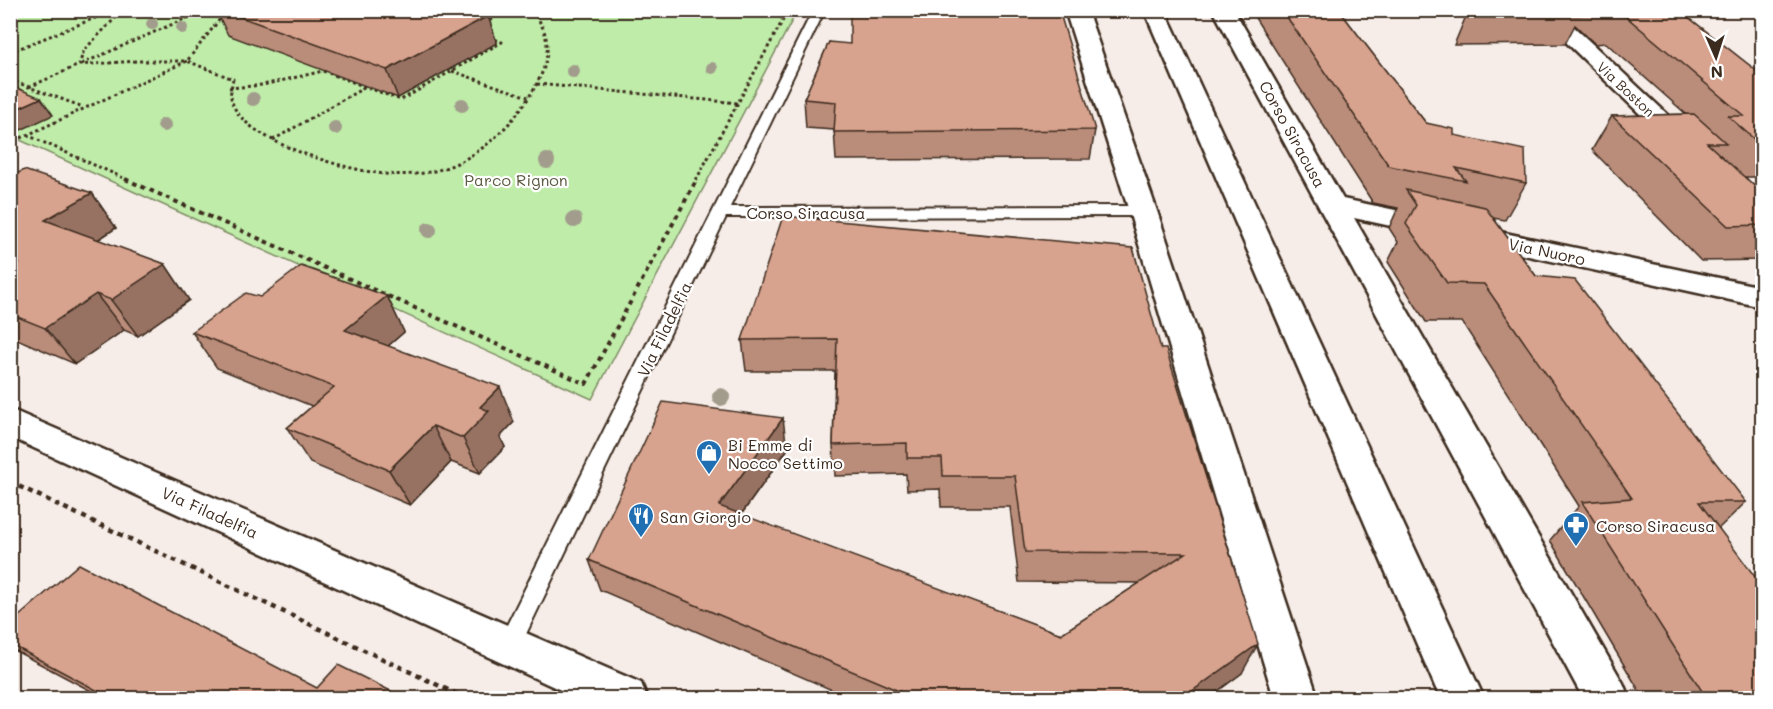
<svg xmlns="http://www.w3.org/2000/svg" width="1773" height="709" viewBox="0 0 1773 709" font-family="Mali,sans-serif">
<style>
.green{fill:#bfeca9;stroke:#7d8b64;stroke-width:1.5}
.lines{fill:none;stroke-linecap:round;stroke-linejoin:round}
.service-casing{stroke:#3b2a1e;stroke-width:4}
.minor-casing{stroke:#3b2a1e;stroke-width:5}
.primary-casing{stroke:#3b2a1e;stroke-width:5}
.path-far2{stroke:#3b2a1e;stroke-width:3;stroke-dasharray:3 3;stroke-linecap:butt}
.path-far1{stroke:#3b2a1e;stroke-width:4;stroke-dasharray:4.5 4.5;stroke-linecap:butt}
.path{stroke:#3b2a1e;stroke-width:4.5;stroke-dasharray:5 5;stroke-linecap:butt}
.service{fill:#fff;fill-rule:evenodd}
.minor{fill:#fff;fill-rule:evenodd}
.primary{fill:#fff;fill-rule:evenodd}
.tree{fill:#a29c8c}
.wall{fill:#ba8c7a;stroke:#3b2a1e;stroke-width:1.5}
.shaded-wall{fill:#977263;stroke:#3b2a1e;stroke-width:1.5}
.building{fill:#d8a38e;stroke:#3b2a1e;stroke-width:1.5}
.labels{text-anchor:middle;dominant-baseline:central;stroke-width:4.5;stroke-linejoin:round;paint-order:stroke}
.far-street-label{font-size:14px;fill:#3b2a1e;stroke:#fff}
.street-label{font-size:16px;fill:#3b2a1e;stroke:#fff}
.park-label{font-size:16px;fill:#5c5a41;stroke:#fff}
.poi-label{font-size:16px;fill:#3b2a1e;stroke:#fff;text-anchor:start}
</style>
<rect width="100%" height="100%" fill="#f7ede8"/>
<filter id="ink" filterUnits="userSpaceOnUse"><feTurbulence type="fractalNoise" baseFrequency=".0167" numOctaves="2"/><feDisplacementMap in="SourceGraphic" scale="12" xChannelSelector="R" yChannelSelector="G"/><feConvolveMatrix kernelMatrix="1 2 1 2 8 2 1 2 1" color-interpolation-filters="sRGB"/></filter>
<g filter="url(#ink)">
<polygon class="green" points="789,10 796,13 592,399 11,136 10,11"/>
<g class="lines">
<defs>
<polygon id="service" points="813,10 825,10 730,207 1143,206 1151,211 1143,216 726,217 516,655 508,658 500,655 496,647 500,639"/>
<g id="minor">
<polygon points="1065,10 1087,10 1157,211 1318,698 1274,698 1129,211"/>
<polygon points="1213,10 1234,10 1343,199 1762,287 1762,307 1354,218 1623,683 1629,698 1583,698"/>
<polygon points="1533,10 1556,10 1695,140 1699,145 1695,150 1686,153 1677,150"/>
<polygon points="10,409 641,683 647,698 578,698 10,437"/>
</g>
<polygon id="primary" points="1144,10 1165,10 1484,698 1440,698"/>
</defs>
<use href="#service" class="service-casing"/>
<use href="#minor" class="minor-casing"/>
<use href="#primary" class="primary-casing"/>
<g class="path-far2">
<path d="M227,10L187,61L233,79C232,84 230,92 231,97C236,141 348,170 384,174C402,175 421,175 438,170C480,159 516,122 536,85C551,59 552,33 531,10"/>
<polyline points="10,16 17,10"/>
<polyline points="485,23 509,10"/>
<polyline points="10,52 115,10"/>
<polyline points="323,71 401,100 502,42 491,38"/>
<polyline points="452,71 528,97"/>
<polyline points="10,80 83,107"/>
<polyline points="537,84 738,103"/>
<polyline points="29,87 79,65 84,50 123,10"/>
<polyline points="229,88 263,85 323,71"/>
<polyline points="27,135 128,180"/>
<polyline points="273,140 365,87"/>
<polyline points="10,143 187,61 137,61 79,65 205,10"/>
<polyline points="696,180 784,18 760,10"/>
</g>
<polyline class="path-far1" points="125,179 586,384 697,179"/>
<polyline class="path" points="10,482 465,698"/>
<use href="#service" class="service"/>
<use href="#minor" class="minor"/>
<use href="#primary" class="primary"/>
</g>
<g class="tree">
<circle cx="152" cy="24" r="6"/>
<circle cx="182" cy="28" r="6"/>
<circle cx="712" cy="68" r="6"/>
<circle cx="573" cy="71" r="7"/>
<circle cx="253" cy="99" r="7"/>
<circle cx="462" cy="105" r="7"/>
<circle cx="164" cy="125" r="7"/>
<circle cx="335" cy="128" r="7"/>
<circle cx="547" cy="161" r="8"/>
<circle cx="574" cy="220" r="8"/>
<circle cx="429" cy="230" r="8"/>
<circle cx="721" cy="397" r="9"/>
</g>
<g class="wall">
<polygon points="216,10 472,10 488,16 497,43 398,98 228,35"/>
<polygon points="1250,10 1339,10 1426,123 1454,135 1526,183 1505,220 1493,218 1536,276 1746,502 1719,528 1762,699 1644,699 1550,540 1579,506 1462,322 1426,322 1388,262 1398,242 1389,228 1398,208 1373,203"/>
<polygon points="1464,10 1679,10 1762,75 1762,177 1745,177 1762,193 1762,260 1701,261 1592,150 1612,116 1686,114 1606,43 1595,44 1575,25 1565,44 1454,45 1466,16 1469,15"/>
<polygon points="829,42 1095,130 1090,159 836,160 834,130 806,128 804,99"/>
<polygon points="10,177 92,193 116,228 98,240 165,264 189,300 138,336 124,330 75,364 10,336"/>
<polygon points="1133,248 1242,673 1207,699 853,699 600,590 589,560 787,450 741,515 1061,634 1140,583 1019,582 1010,507 941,507 940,489 907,490 906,474 835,476 833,445 835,371 746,371 742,340"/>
<polygon points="387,296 404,332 388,346 514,422 500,437 505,447 480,473 451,462 410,505 310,463 287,428 312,406 217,368 192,332 260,297"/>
<polygon points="10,624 317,688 407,699 106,699 10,648"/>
</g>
<g class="shaded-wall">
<polygon points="488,16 497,43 398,98 387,70"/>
<polygon points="41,98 53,115 10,135 10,112"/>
<polygon points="92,193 116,228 72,256 45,220"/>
<polygon points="165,264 189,300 138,336 111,300"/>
<polygon points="96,294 124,330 75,364 45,328"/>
<polygon points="387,296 404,332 365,366 345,330"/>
<polygon points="500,387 514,422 500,437 505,447 480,473 463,438 480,407"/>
<polygon points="783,418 787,450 725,537 719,506"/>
<polygon points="433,426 451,462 410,505 389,470"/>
<polygon points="1258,644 1242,673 1207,699 1181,699"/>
</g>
<g class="building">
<polygon points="221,10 472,10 488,16 387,70"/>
<polygon points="850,10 1059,10 1095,130 834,132 836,102 804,99 829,42 850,44"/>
<polygon points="1282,10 1339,10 1426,123 1454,129 1454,135 1525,150 1526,183 1456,168 1466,181 1389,166"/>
<polygon points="1476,10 1575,10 1580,15 1466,16"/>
<polygon points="1607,10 1679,10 1762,75 1762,146 1728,116 1744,116 1623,14 1611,15"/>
<polygon points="10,85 41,98 10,112"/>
<polygon points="1694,114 1726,143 1707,143 1762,193 1762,225 1728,226 1612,116"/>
<polygon points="24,170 92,193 45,220 165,264 111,300 96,294 45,328 10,314 10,270 19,264 10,261 10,177"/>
<polygon points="1406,190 1485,207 1536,276 1575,280 1746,502 1699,502 1762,586 1762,699 1707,699 1582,502 1632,498 1484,284 1447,283 1406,224 1416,205"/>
<polygon points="783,216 1133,248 1161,349 1166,349 1258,644 1181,699 918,699 589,560 663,402 783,418 719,506 1061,634 1186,553 1025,552 1015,476 943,476 942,458 907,458 907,443 833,445 837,339 742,340"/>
<polygon points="301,266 387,296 345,330 500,387 480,407 489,411 463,438 433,426 389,470 287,428 334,387 192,332 246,293 260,297"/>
<polygon points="79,564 317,688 338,665 407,699 113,699 10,644 10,624"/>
</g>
</g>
<defs>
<symbol id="shop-pin" viewBox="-11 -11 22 30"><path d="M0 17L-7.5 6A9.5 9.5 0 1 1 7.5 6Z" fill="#1f6fb2" stroke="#fff"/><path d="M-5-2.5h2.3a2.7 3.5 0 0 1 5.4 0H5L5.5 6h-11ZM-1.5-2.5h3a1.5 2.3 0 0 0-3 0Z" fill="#fff"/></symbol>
<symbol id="restaurant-pin" viewBox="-11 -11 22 30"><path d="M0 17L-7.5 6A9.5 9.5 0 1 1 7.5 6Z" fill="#1f6fb2" stroke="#fff"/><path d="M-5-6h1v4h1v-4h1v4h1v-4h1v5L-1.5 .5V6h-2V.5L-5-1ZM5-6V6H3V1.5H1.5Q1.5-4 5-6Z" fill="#fff"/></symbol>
<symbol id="pharmacy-pin" viewBox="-11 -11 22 30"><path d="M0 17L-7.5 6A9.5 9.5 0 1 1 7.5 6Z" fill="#1f6fb2" stroke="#fff"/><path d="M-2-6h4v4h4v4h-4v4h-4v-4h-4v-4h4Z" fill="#fff"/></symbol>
</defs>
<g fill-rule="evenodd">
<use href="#shop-pin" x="694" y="438" width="30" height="40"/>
<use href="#restaurant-pin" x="626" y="501" width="30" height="40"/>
<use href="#pharmacy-pin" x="1561" y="510" width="30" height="40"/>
</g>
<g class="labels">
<g class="far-street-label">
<text transform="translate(1626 89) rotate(43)">Via Boston</text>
</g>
<g class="street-label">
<text transform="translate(1293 134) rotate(61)">Corso Siracusa</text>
<text x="806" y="212">Corso Siracusa</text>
<text transform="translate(1547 251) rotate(12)">Via Nuoro</text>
<text transform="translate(664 329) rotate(-64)">Via Filadelfia</text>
<text transform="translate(210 512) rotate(24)">Via Filadelfia</text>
</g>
<g class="park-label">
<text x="516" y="179">Parco Rignon</text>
</g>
<g class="poi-label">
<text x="728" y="444">Bi Emme di<tspan x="728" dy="18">Nocco Settimo</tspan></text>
<text x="660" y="516">San Giorgio</text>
<text x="1596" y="525">Corso Siracusa</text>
</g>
</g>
<rect width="1773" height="709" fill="none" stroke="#fff" stroke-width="36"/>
<rect x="18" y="18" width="1737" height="673" fill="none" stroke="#3b2a1e" stroke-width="2" filter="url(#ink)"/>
<g transform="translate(1716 57) rotate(177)" stroke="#ffffff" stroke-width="4.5" paint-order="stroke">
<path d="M0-4.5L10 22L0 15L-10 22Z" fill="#3b2a1e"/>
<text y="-9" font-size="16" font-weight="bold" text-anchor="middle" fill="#3b2a1e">N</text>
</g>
</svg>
